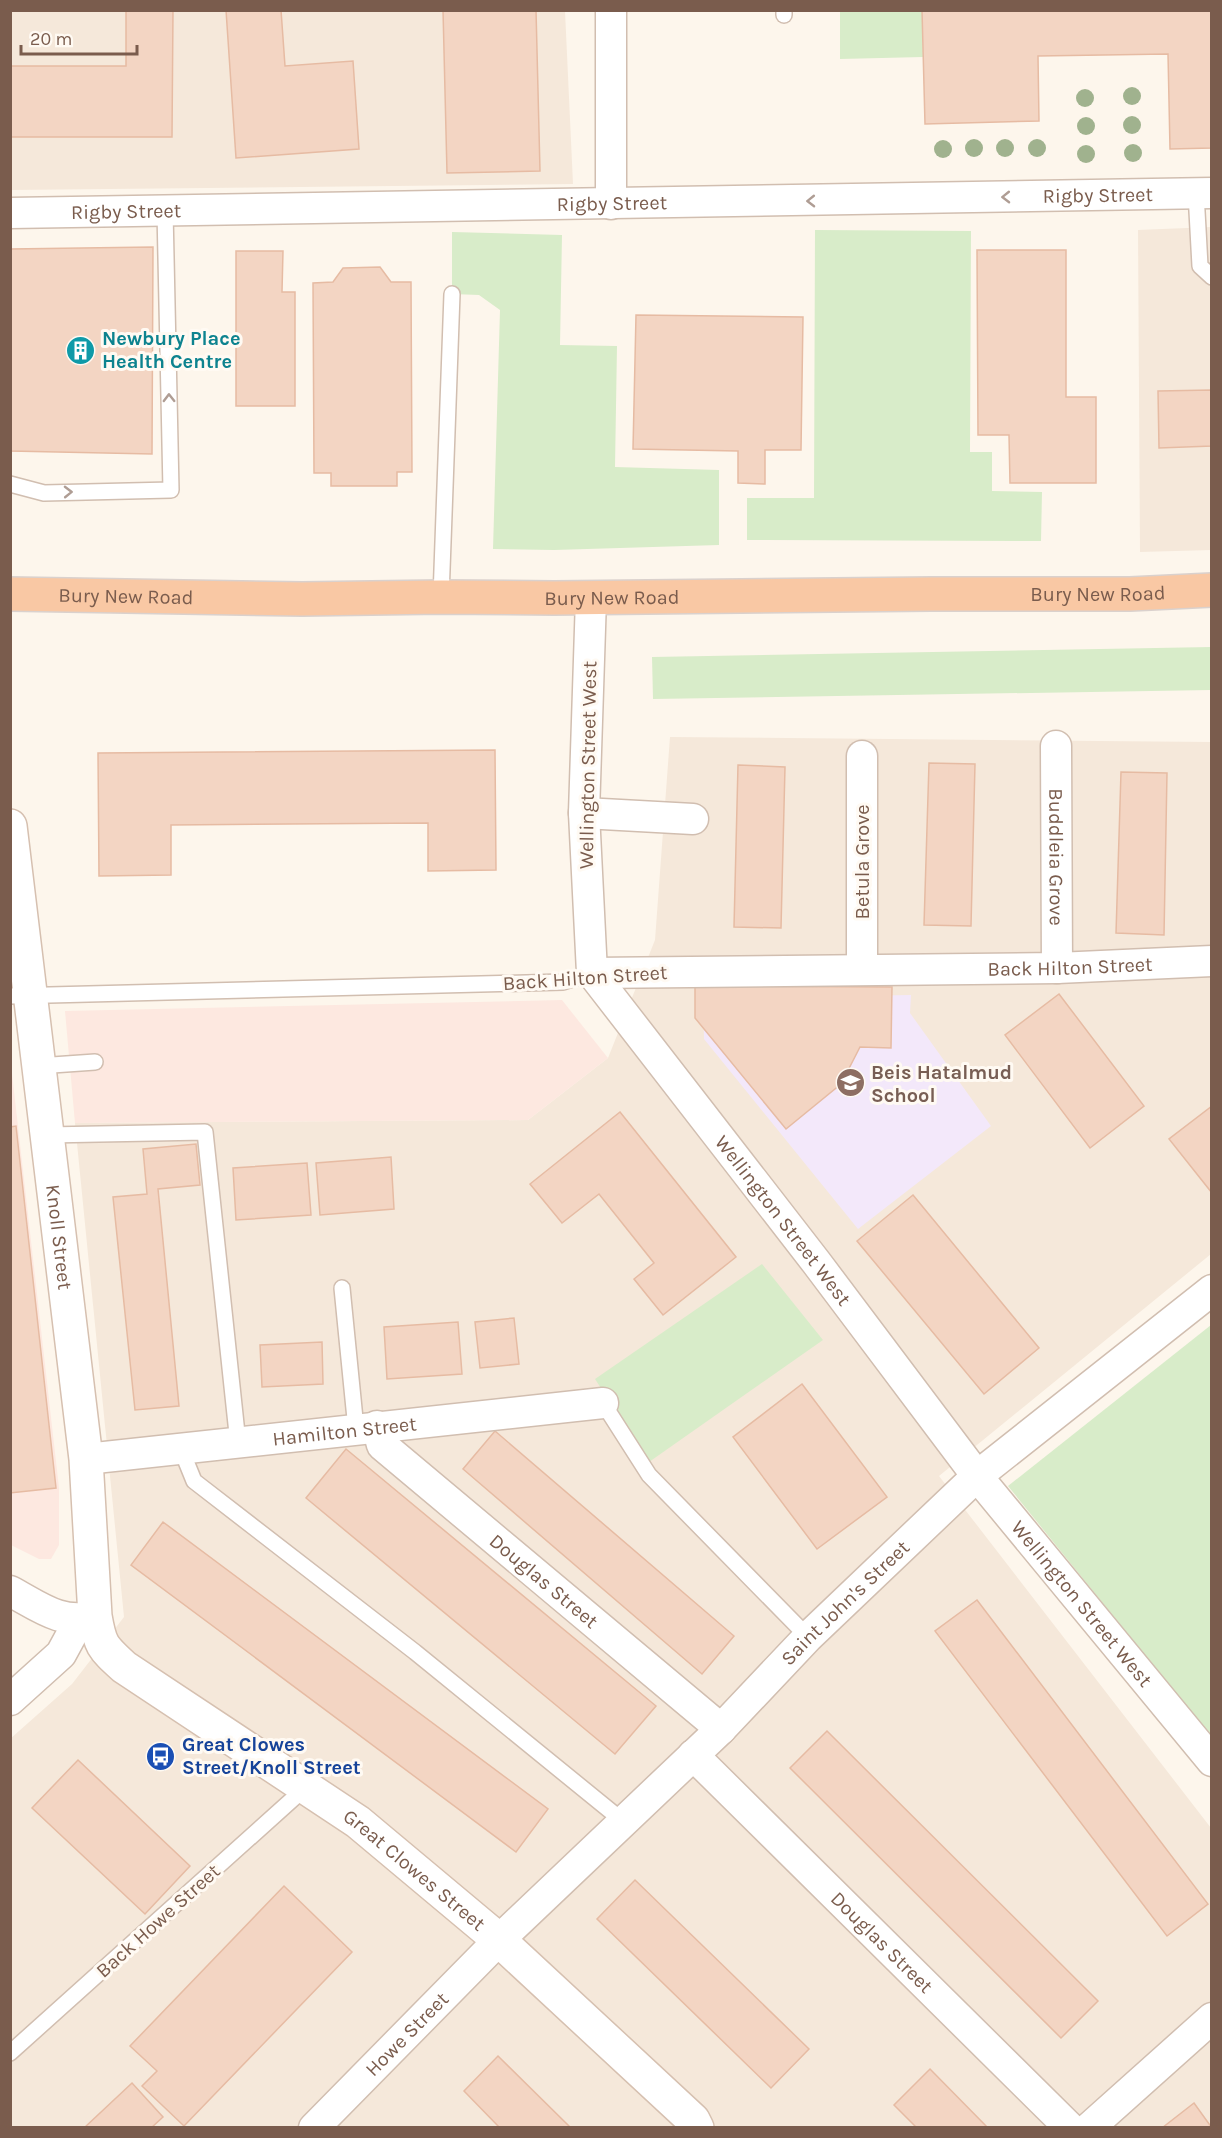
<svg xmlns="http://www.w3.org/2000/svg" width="1222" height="2138" viewBox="0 0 1222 2138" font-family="Karla,sans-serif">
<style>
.residential{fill:#f5e8da}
.commercial{fill:#fde8e0}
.education{fill:#f3e8fa}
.green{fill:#d8ecc9}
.building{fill:#f3d5c3;stroke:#e6bba3;stroke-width:1.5}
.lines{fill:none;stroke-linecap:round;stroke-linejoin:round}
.service-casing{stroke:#d1beb0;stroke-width:18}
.minor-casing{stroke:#d1beb0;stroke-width:33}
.secondary-casing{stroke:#d6c0b0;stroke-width:36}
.trunk-casing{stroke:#dad1cd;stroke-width:36}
.service{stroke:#fff;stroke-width:15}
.minor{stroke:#fff;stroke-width:30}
.secondary{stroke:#fff;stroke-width:33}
.trunk{stroke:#f9c8a4;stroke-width:33}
.tree{fill:#a0b28e}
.oneway{stroke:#af9d94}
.labels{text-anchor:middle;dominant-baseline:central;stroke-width:6;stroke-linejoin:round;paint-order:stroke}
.street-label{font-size:20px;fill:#7a5c4d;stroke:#fffaf3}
.culture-label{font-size:20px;font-weight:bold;fill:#0d838f;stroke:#fffaf3;text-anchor:start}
.education-label{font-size:20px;font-weight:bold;fill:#785e54;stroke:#fffaf3;text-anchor:start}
.transit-label{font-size:20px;font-weight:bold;fill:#164399;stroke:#fffaf3;text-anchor:start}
</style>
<rect width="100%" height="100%" fill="#fdf6ec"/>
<g class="residential">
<polygon points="10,11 565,11 573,184 11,190"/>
<polygon points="1211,227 1211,550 1140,552 1138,230"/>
<polygon points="670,737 1211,742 1211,1254 939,1476 1211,1828 1211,2127 11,2127 10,1739 72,1684 124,1617 75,1123 528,1120 608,1058 655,940"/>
</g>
<g class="commercial">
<polygon points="562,1000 608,1058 528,1120 75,1123 65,1011"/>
<polygon points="10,1056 59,1488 59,1545 51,1559 39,1559 11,1545"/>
</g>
<polygon class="education" points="911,995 910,1013 991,1126 858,1229 704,1039 703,999"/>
<g class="green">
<polygon points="840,11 922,11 923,57 840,59"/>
<polygon points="815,230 971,231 970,452 992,452 992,491 1042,492 1041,541 747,540 747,498 814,498"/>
<polygon points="452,232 562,235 560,345 617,346 615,467 719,470 719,545 554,550 493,549 500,310 479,295 452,294"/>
<polygon points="1211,647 1211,690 653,699 652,657"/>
<polygon points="762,1264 823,1340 649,1462 595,1379"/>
<polygon points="1211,1325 1211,1737 1008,1486"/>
</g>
<g class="building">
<polygon points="126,10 173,10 172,137 10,137 10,66 126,66"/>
<polygon points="226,10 281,10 285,66 353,61 359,149 236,158"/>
<polygon points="443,10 536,10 540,171 447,173"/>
<polygon points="922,10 1212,10 1212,148 1170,149 1168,54 1038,56 1039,121 925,124"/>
<polygon points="153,247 152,454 10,451 10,249"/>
<polygon points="977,250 1066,250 1066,397 1096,397 1096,483 1010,483 1009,435 978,435"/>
<polygon points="236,251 283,251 282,292 295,292 295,406 236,406"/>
<polygon points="380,267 391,282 411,282 412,472 397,472 397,486 331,486 331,473 314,473 313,283 333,282 343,268"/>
<polygon points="636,315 803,317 801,450 765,450 765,484 738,483 738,451 633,449"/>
<polygon points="1212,390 1212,446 1159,448 1158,391"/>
<polygon points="495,750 496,870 428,871 428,823 171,825 171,875 99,876 98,753"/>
<polygon points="929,763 975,764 971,926 924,925"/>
<polygon points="738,765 785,767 781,928 734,927"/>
<polygon points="1121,772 1167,773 1164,935 1116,933"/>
<polygon points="695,986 892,987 891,1048 860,1047 841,1084 786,1129 695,1018"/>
<polygon points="1059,994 1144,1106 1090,1148 1005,1035"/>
<polygon points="1212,1106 1212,1193 1169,1139"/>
<polygon points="620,1112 736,1257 663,1315 634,1279 654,1263 599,1194 562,1223 530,1184"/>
<polygon points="16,1126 56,1488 10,1493 10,1127"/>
<polygon points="196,1144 200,1185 158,1189 179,1406 135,1410 113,1197 147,1194 143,1149"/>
<polygon points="391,1157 394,1209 320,1215 316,1163"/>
<polygon points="307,1163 311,1215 236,1220 233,1168"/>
<polygon points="913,1195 1039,1348 984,1394 857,1241"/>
<polygon points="514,1318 519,1364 480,1368 475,1322"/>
<polygon points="458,1322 462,1374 387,1379 384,1327"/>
<polygon points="322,1342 323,1384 262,1387 260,1345"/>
<polygon points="802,1384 887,1497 817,1549 733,1437"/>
<polygon points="495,1431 734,1636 702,1674 463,1469"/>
<polygon points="346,1449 656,1706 615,1754 306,1498"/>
<polygon points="163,1522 548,1809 516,1852 131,1565"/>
<polygon points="977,1600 1208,1904 1167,1936 935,1631"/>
<polygon points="827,1731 1098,2001 1061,2038 790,1768"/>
<polygon points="78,1760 190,1866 145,1914 32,1808"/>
<polygon points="635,1880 809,2049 771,2088 597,1919"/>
<polygon points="284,1886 352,1952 184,2126 142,2086 157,2071 130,2046"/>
<polygon points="498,2056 571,2128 500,2128 464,2091"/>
<polygon points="930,2069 988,2128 917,2128 894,2105"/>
<polygon points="132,2083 163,2117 151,2128 84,2128"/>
<polygon points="1194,2103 1212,2128 1162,2128"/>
</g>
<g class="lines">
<defs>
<g id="service">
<polyline points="784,10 784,15"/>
<polyline points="1196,193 1200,266 1212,277"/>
<polyline points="10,484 44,493 171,490 165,211"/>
<polyline points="441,597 452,294"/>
<polyline points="10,996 563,982 592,973"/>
<polyline points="38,1066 95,1062"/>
<polyline points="47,1135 205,1132 238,1443"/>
<polyline points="342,1288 356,1429"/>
<polyline points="603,1403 649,1475 808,1637"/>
<polyline points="181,1449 194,1481 415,1652 624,1822"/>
<polyline points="10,2053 305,1788"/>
</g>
<g id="minor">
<polyline points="611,204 611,10"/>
<path id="s1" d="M10,213L1212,193"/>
<path id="s2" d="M591,598L584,813L592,973L816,1262L977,1476L1212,1761"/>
<path id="s3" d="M1056,746L1057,968"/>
<polyline points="862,756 862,969"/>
<polyline points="584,813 693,819"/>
<path id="s4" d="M592,973L1057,968L1212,961"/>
<path id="s5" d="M377,1426L382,1445L721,1729"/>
<path id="s6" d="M86,1459L603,1403"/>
<path d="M10,1591C40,1607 61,1625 95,1616"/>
<polyline points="10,1700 61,1654 79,1621"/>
<path id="s7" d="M693,1755L1070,2128"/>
<path id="s8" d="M314,2128L499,1940L721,1729L808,1637L977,1476L1212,1290"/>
<polyline points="1089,2128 1212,2018"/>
</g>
<g id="secondary">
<path id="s9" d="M10,826L86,1459L95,1616C100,1645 102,1647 124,1667L358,1822L499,1940L693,2120L697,2128"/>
</g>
<g id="trunk">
<path id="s10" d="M10,594L302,599L441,597L554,598L931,594H1130L1212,590"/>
</g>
</defs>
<use href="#service" class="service-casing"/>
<use href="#minor" class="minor-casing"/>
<use href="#secondary" class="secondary-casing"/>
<use href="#trunk" class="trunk-casing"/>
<use href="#service" class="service"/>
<use href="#minor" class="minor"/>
<use href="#secondary" class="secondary"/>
<use href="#trunk" class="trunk"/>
</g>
<g class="tree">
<circle cx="1132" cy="96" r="9"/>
<circle cx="1085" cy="98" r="9"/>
<circle cx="1132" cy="125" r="9"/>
<circle cx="1086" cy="126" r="9"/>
<circle cx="974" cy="148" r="9"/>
<circle cx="1005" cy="148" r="9"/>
<circle cx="1037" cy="148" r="9"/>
<circle cx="943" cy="149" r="9"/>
<circle cx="1133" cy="153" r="9"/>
<circle cx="1086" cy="154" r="9"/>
</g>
<defs><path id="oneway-chevron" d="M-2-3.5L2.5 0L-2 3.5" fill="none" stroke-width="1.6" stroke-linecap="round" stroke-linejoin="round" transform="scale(1.5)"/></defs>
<g class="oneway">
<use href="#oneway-chevron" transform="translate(1006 197) rotate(179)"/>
<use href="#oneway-chevron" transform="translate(811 201) rotate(179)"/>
<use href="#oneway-chevron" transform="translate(169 398) rotate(-91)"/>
<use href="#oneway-chevron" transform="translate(68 492) rotate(-1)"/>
</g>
<defs>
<symbol id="building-disc" viewBox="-11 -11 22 22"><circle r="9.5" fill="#0f9aa8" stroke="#fffaf3"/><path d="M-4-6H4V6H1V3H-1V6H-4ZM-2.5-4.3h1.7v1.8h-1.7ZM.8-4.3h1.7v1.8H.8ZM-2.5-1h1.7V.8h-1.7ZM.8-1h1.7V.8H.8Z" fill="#fff"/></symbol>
<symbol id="school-disc" viewBox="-11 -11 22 22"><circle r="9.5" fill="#8d6e63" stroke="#fffaf3"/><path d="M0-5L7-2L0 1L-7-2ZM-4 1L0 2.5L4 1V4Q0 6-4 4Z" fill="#fff"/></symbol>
<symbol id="bus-disc" viewBox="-11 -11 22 22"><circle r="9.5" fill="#1a4fb4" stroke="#fffaf3"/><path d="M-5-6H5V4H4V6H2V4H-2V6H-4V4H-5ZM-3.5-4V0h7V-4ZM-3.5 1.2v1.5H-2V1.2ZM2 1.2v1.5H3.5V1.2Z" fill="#fff"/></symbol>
</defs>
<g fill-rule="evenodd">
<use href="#building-disc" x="64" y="334" width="33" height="33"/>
<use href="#school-disc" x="834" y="1066" width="33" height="33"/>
<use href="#bus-disc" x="144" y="1740" width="33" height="33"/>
</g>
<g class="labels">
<g class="street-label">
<text stroke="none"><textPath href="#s1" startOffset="1088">Rigby Street</textPath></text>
<text stroke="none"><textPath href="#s1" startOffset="602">Rigby Street</textPath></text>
<text stroke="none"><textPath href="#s1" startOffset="116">Rigby Street</textPath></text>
<text stroke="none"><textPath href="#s10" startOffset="1088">Bury New Road</textPath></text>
<text stroke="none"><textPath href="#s10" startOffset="116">Bury New Road</textPath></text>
<text stroke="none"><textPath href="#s10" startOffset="602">Bury New Road</textPath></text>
<text transform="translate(588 765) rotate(-89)">Wellington Street West</text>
<text stroke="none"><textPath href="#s3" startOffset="111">Buddleia Grove</textPath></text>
<text transform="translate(862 862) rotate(-90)">Betula Grove</text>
<text stroke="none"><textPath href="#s4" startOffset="478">Back Hilton Street</textPath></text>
<text transform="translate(585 978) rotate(-4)">Back Hilton Street</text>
<text stroke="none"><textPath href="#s2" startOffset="688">Wellington Street West</textPath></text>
<text stroke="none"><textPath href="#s9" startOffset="414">Knoll Street</textPath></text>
<text stroke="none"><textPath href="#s6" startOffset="260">Hamilton Street</textPath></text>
<text stroke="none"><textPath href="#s5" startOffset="231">Douglas Street</textPath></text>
<text stroke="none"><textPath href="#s8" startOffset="747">Saint John's Street</textPath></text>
<text stroke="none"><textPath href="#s2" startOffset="1174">Wellington Street West</textPath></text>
<text stroke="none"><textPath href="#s9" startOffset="1210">Great Clowes Street</textPath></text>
<text transform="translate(158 1921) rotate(-42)">Back Howe Street</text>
<text stroke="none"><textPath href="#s7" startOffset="266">Douglas Street</textPath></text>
<text stroke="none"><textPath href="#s8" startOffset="132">Howe Street</textPath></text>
</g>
<g class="culture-label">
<text x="102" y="338">Newbury Place<tspan x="102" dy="23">Health Centre</tspan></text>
</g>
<g class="education-label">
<text x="871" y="1072">Beis Hatalmud<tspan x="871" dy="23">School</tspan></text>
</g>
<g class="transit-label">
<text x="182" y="1744">Great Clowes<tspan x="182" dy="23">Street/Knoll Street</tspan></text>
</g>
</g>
<rect width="1222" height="2138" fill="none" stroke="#7a5c4d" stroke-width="24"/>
<path d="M21 45v9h116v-9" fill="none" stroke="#7a5c4d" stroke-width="3"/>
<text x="30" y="45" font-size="18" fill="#7a5c4d" stroke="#fffaf3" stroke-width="4.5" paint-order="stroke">20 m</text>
</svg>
